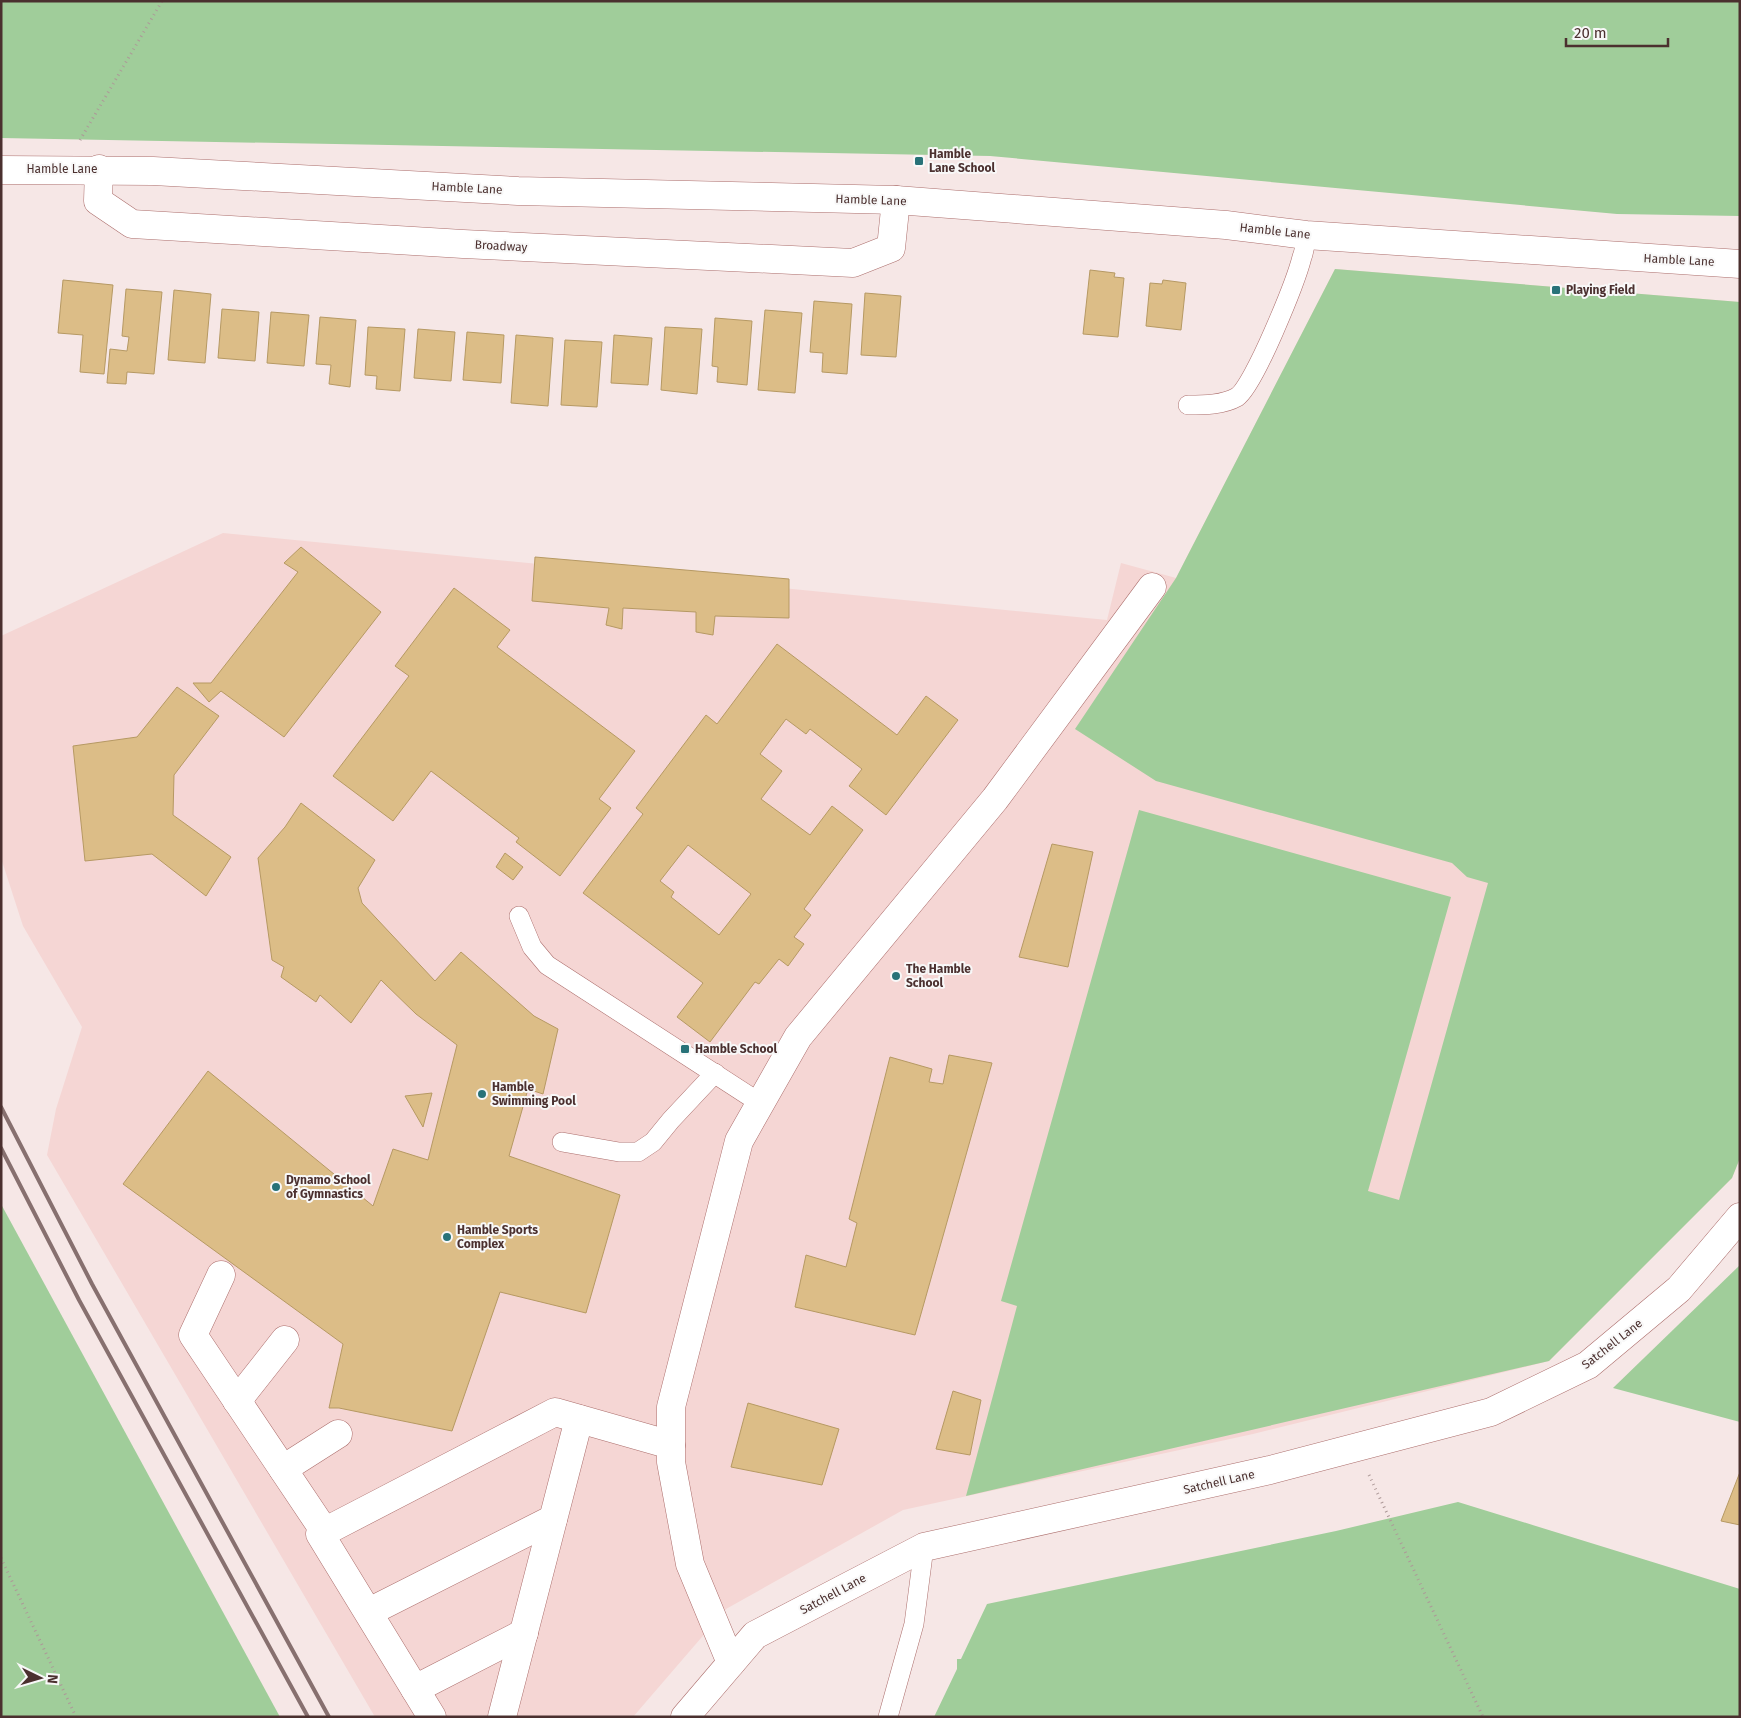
<svg xmlns="http://www.w3.org/2000/svg" width="1741" height="1718" viewBox="0 0 1741 1718" font-family="'Fira Sans',sans-serif">
<style>
.built{fill:#f5d6d4}
.green{fill:#a0cd9a}
.building{fill:#dcbd87;stroke:#b69963;fill-rule:evenodd}
.lines{fill:none;stroke-linecap:round;stroke-linejoin:round}
.service-casing{stroke:#ac6e6c;stroke-width:20}
.minor-casing{stroke:#ac6e6c;stroke-width:29}
.tertiary-casing{stroke:#ac6e6c;stroke-width:29}
.secondary-casing{stroke:#ac6e6c;stroke-width:29}
.path{stroke:#ad9998;stroke-width:3;stroke-dasharray:1 4;stroke-linecap:butt}
.service{stroke:#fff;stroke-width:19}
.minor{stroke:#fff;stroke-width:28}
.tertiary{stroke:#fff;stroke-width:28}
.secondary{stroke:#fff;stroke-width:28}
.rail{stroke:#87706f;stroke-width:4}
.poi-dot{fill:#287278;stroke:#f8f8f8;stroke-width:2}
.labels{text-anchor:middle;dominant-baseline:central;stroke-width:4;stroke-linejoin:round;paint-order:stroke}
.poi-label{font-size:12px;font-weight:bold;fill:#4b302f;stroke:#f8f8f8;text-anchor:start}
.street-label{font-size:12px;fill:#4b302f;stroke:#f8f8f8}
</style>
<rect width="100%" height="100%" fill="#f6e7e6"/>
<polygon class="built" points="1335,269 1740,302 1740,1158 1732,1178 1549,1361 1253,1434 903,1510 726,1609 633,1717 375,1717 47,1155 56,1109 82,1027 23,926 1,858 1,636 223,533 1107,620 1121,563 1176,578"/>
<g class="green">
<polygon points="1,1 1740,1 1740,216 1617,214 990,156 1,138"/>
<polygon points="1335,269 1740,302 1740,1158 1732,1178 1549,1361 966,1496 1017,1306 1001,1301 1139,810 1451,897 1368,1191 1399,1200 1488,883 1467,877 1452,863 1156,781 1075,729 1176,578"/>
<polygon points="1,1204 280,1717 1,1717"/>
<polygon points="1740,1265 1740,1422 1613,1388"/>
<polygon points="1458,1502 1740,1589 1740,1717 934,1717 957,1669 957,1659 961,1659 987,1604 1336,1531"/>
</g>
<g class="building">
<polygon points="1090,270 1115,273 1114,277 1124,278 1118,337 1083,334"/>
<polygon points="63,280 113,285 104,374 80,372 83,335 58,333"/>
<polygon points="1163,280 1186,283 1181,330 1146,326 1150,283 1162,284"/>
<polygon points="126,289 162,292 154,374 127,372 126,384 107,383 110,349 127,351 129,337 122,336"/>
<polygon points="174,290 211,294 205,363 168,360"/>
<polygon points="865,293 901,296 896,357 861,355"/>
<polygon points="814,301 852,304 847,374 822,372 823,353 810,352"/>
<polygon points="222,309 259,312 255,361 218,358"/>
<polygon points="765,310 802,313 795,393 758,390"/>
<polygon points="271,312 309,315 304,366 267,363"/>
<polygon points="320,317 356,320 350,387 329,384 331,365 316,364"/>
<polygon points="715,318 752,321 747,385 717,382 718,367 712,366"/>
<polygon points="368,327 405,329 400,391 376,389 377,376 365,375"/>
<polygon points="665,327 702,329 697,394 661,390"/>
<polygon points="418,329 455,332 451,381 414,378"/>
<polygon points="467,332 504,335 501,383 463,380"/>
<polygon points="516,335 553,338 548,406 511,403"/>
<polygon points="614,335 652,338 648,385 611,383"/>
<polygon points="565,340 602,342 597,407 561,405"/>
<polygon points="301,547 381,612 284,737 221,691 209,702 193,683 211,683 298,572 284,563"/>
<polygon points="535,557 789,579 789,618 715,616 713,635 696,632 696,612 623,608 622,629 606,625 609,608 532,601"/>
<polygon points="454,588 510,630 497,647 635,751 599,799 611,808 560,876 516,842 519,838 431,771 393,821 333,776 409,676 395,666"/>
<path d="M777,644L897,735L926,696L958,720L886,815L849,786L862,769L810,729L806,734L786,719L760,754L782,771L761,799L810,835L832,806L863,830L804,909L811,915L794,937L804,944L788,966L779,959L759,984L755,982L710,1042L677,1017L703,983L583,893L643,814L636,808L706,715L717,724ZM688,845L751,894L719,935L671,897L674,892L660,881Z"/>
<polygon points="177,687 219,716 174,775 173,815 231,857 206,896 152,854 85,861 73,746 137,737"/>
<polygon points="301,803 375,860 358,888 362,903 435,981 461,952 534,1016 558,1029 543,1094 528,1089 509,1156 620,1195 586,1313 500,1292 452,1431 339,1408 329,1408 343,1344 123,1184 208,1071 373,1206 393,1149 428,1160 457,1045 416,1014 381,980 351,1023 320,995 316,1002 281,977 284,967 272,960 258,858 285,827"/>
<polygon points="1052,844 1093,852 1068,967 1019,957"/>
<polygon points="505,853 523,867 513,880 496,867"/>
<polygon points="949,1055 992,1063 915,1335 795,1307 806,1255 846,1267 857,1223 849,1219 890,1057 932,1069 929,1082 943,1084"/>
<polygon points="432,1093 423,1127 405,1096"/>
<polygon points="953,1391 981,1400 970,1455 936,1449"/>
<polygon points="748,1403 839,1429 822,1485 731,1467"/>
<polygon points="1740,1472 1740,1525 1721,1521"/>
</g>
<g class="lines">
<defs>
<g id="service">
<path d="M1188,405C1204,405 1223,405 1237,397C1254,386 1296,281 1302,257C1305,250 1305,242 1306,235"/>
<polyline points="519,916 532,947 547,965 760,1103"/>
<polyline points="562,1142 619,1152 638,1152 653,1142 671,1120 715,1073"/>
<polyline points="888,1717 914,1624 924,1547"/>
</g>
<g id="minor">
<polyline points="99,169 98,201 132,224 463,244 853,263 891,248 896,200"/>
<polyline points="221,1275 193,1335 325,1532"/>
<polyline points="237,1401 285,1340"/>
<polyline points="283,1469 338,1434"/>
<polyline points="369,1612 553,1519"/>
<polyline points="731,1663 690,1564 671,1462 671,1407 739,1141 798,1037 995,799 1152,587"/>
<polyline points="415,1689 524,1633"/>
<polyline points="432,1717 320,1534 555,1412 671,1445"/>
<polyline points="502,1717 579,1419"/>
</g>
<polyline id="tertiary" points="685,1717 755,1635 924,1547 1270,1470 1491,1412 1588,1365 1679,1289 1740,1217"/>
<polyline id="secondary" points="1,170 153,171 518,191 896,200 1226,225 1306,235 1740,264"/>
</defs>
<use href="#service" class="service-casing"/>
<use href="#minor" class="minor-casing"/>
<use href="#tertiary" class="tertiary-casing"/>
<use href="#secondary" class="secondary-casing"/>
<g class="path">
<polyline points="80,140 162,1"/>
<polyline points="1369,1475 1483,1717"/>
<polyline points="1,1558 76,1717"/>
</g>
<use href="#service" class="service"/>
<use href="#minor" class="minor"/>
<use href="#tertiary" class="tertiary"/>
<use href="#secondary" class="secondary"/>
<g class="rail">
<polyline points="1,1107 92,1284 329,1717"/>
<polyline points="1,1148 79,1300 308,1717"/>
</g>
</g>
<g class="poi-dot">
<rect x="914" y="156" width="10" height="10" rx="2.5"/>
<rect x="1551" y="285" width="10" height="10" rx="2.5"/>
<circle cx="896" cy="976" r="5"/>
<rect x="680" y="1044" width="10" height="10" rx="2.5"/>
<circle cx="482" cy="1094" r="5"/>
<circle cx="276" cy="1187" r="5"/>
<circle cx="447" cy="1237" r="5"/>
</g>
<g class="labels">
<g class="poi-label">
<text x="929" y="154">Hamble<tspan x="929" dy="14">Lane School</tspan></text>
<text x="1566" y="290">Playing Field</text>
<text x="906" y="969">The Hamble<tspan x="906" dy="14">School</tspan></text>
<text x="695" y="1049">Hamble School</text>
<text x="492" y="1087">Hamble<tspan x="492" dy="14">Swimming Pool</tspan></text>
<text x="286" y="1180">Dynamo School<tspan x="286" dy="14">of Gymnastics</tspan></text>
<text x="457" y="1230">Hamble Sports<tspan x="457" dy="14">Complex</tspan></text>
</g>
<g class="street-label">
<text x="62" y="169">Hamble Lane</text>
<text transform="translate(467 188) rotate(3)">Hamble Lane</text>
<text transform="translate(871 200) rotate(2)">Hamble Lane</text>
<text transform="translate(1275 231) rotate(6)">Hamble Lane</text>
<text transform="translate(501 246) rotate(3)">Broadway</text>
<text transform="translate(1679 260) rotate(3)">Hamble Lane</text>
<text transform="translate(1612 1344) rotate(-38)">Satchell Lane</text>
<text transform="translate(1219 1482) rotate(-13)">Satchell Lane</text>
<text transform="translate(833 1594) rotate(-28)">Satchell Lane</text>
</g>
</g>
<rect width="1741" height="1718" fill="none" stroke="#4b302f" stroke-width="5"/>
<g transform="translate(40 1678) rotate(95)" stroke="#f8f8f8" stroke-width="4" paint-order="stroke">
<path d="M0-4L9 19L0 12L-9 19Z" fill="#4b302f"/>
<text y="-8" font-size="14" font-weight="bold" text-anchor="middle" fill="#4b302f">N</text>
</g>
<path d="M1566 38v8h102v-8" fill="none" stroke="#4b302f" stroke-width="2.5"/>
<text x="1574" y="38" font-size="15" fill="#4b302f" stroke="#f8f8f8" stroke-width="4" paint-order="stroke">20 m</text>
</svg>
